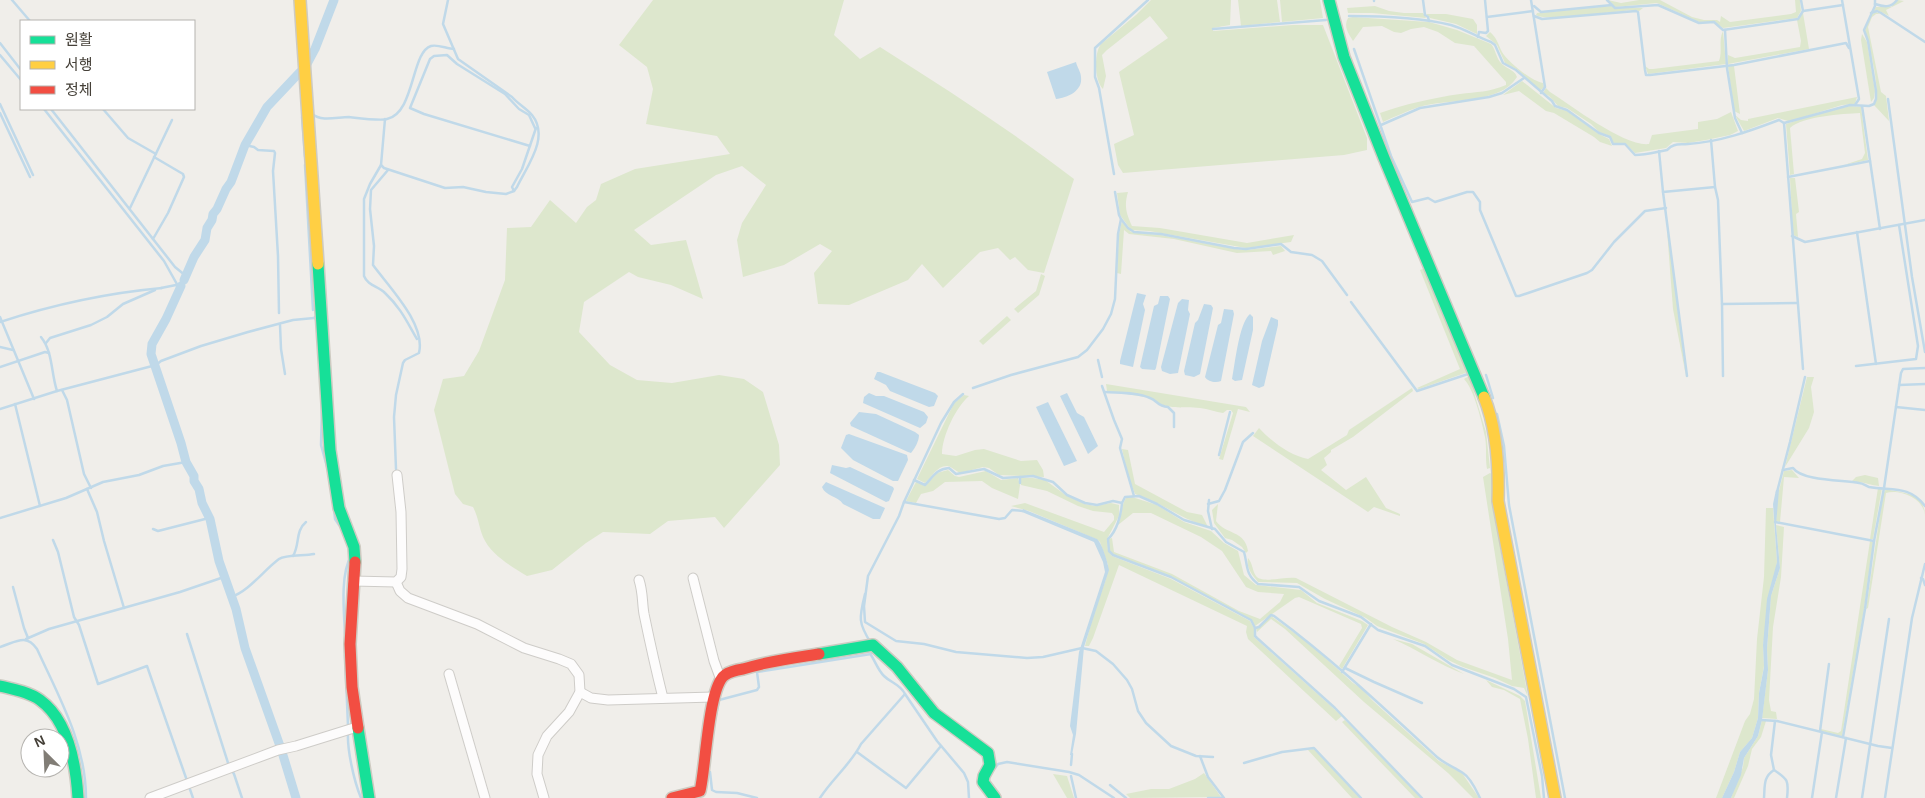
<svg xmlns="http://www.w3.org/2000/svg" width="1925" height="798" viewBox="0 0 1925 798" font-family="Helvetica,'Noto Sans KR',sans-serif">
<style>
.green{fill:#dde7cd}
.water{fill:#c0d9e9}
.lines{fill:none;stroke-linecap:round;stroke-linejoin:round}
.stream{stroke:#c0d9e9;stroke-width:2.5}
.canal{stroke:#c0d9e9;stroke-width:9}
.street-casing{stroke:#ceccc8;stroke-width:11}
.fast-casing{stroke:#cecbc2;stroke-width:14}
.slow-casing{stroke:#cecbc2;stroke-width:14}
.jam-casing{stroke:#cecbc2;stroke-width:14}
.street{stroke:#fdfcfc;stroke-width:9}
.fast{stroke:#16e098;stroke-width:11}
.slow{stroke:#ffcf43;stroke-width:11}
.jam{stroke:#f24e42;stroke-width:11}
</style>
<rect width="100%" height="100%" fill="#f0eeea"/>
<g class="green">
<path d="M653,0H844L834,35L860,59L880,47C946,89 1012,131 1074,179L1044,273L1028,270L1015,257L1010,260L998,248L980,252L943,288L922,264L908,280L849,305L818,304L814,273L832,251L820,244L784,265L743,277L737,240L742,223L766,185L742,166L716,175L634,230L651,245L686,240L703,299L671,285L638,277L629,272L584,302L579,332L610,365L637,380L672,383L719,375L744,379L763,392L779,445L780,465L724,528L715,517L668,521L650,534L603,532L586,543L552,570L527,576C511,566 491,555 483,537C479,527 478,516 473,507L463,504L455,494L434,410L443,379L464,376L479,351L505,280L507,228L531,227L550,200L576,223L587,207L596,200L601,184L635,169L730,154L717,136L646,124L653,89L647,67L619,45Z"/>
<path d="M1151,0H1231L1230,25L1213,28V31L1293,25H1323L1367,138V150L1344,155L1123,173L1118,165L1114,144L1134,135L1119,72L1168,38L1150,16L1107,50L1102,55L1106,76L1103,89C1094,80 1094,53 1101,44L1136,15Z"/>
<polygon points="1238,0 1277,0 1280,22 1241,26"/>
<polygon points="1280,0 1320,0 1323,18 1282,22"/>
<polygon points="1608,0 1621,3 1639,0 1660,0 1692,17 1704,20 1717,20 1720,22 1721,16 1730,22 1791,14 1796,12 1795,0 1800,0 1801,11 1797,18 1723,28 1714,22 1699,22 1657,3 1615,7"/>
<polygon points="1898,0 1904,1 1886,10 1889,16 1877,10 1873,12 1876,7 1891,7"/>
<polygon points="1375,6 1389,11 1404,13 1423,13 1426,18 1372,13 1348,13 1347,8"/>
<path d="M1611,6L1615,8H1643L1639,11C1632,9 1623,11 1615,12C1599,13 1549,22 1536,15L1537,13Z"/>
<path d="M1876,12L1880,14H1876L1872,17L1868,27L1881,92L1886,96L1889,121L1874,105C1882,91 1869,46 1865,30L1872,14Z"/>
<polygon points="1803,13 1809,49 1728,64 1728,55 1735,58 1800,47 1801,41 1797,20"/>
<polygon points="1426,14 1446,14 1473,19 1477,25 1477,34 1456,24 1430,18"/>
<path d="M1353,17L1429,22L1457,30L1491,44C1496,50 1496,58 1501,63C1506,69 1514,69 1517,77C1500,105 1448,98 1419,107C1407,111 1394,117 1383,122L1380,113C1406,104 1432,98 1460,94C1476,92 1490,92 1506,85V82L1474,46L1455,43L1438,32L1424,27L1411,29L1401,33L1394,32L1382,26L1363,27L1353,41C1349,34 1343,27 1348,18Z"/>
<path d="M1723,31L1726,64L1648,74L1645,66L1649,69H1653L1719,61C1723,51 1718,41 1723,31Z"/>
<path d="M1490,32C1497,38 1498,44 1502,52C1508,62 1531,81 1543,83L1544,87L1540,91L1518,70L1505,63L1497,45L1486,36Z"/>
<polygon points="1862,34 1867,42 1875,91 1874,98 1871,102 1861,40"/>
<polygon points="1728,66 1734,66 1740,114 1734,111"/>
<polygon points="1522,81 1556,108 1567,111 1599,134 1609,139 1612,146 1600,142 1594,137 1554,113 1546,111 1519,91 1503,95"/>
<path d="M1546,88L1550,92C1572,106 1625,147 1649,144L1652,135L1698,129V122L1717,119L1731,112L1738,131L1730,135L1706,140L1688,143L1673,142L1666,148L1635,153C1626,145 1628,141 1614,144L1610,136L1599,132L1591,124L1567,108L1558,106L1549,96L1543,93Z"/>
<polygon points="1857,97 1855,104 1842,105 1794,120 1788,121 1778,118 1744,131 1735,115 1741,120 1748,121 1748,119"/>
<path d="M1850,106L1861,107L1868,160L1844,165L1862,159L1865,153L1860,113C1842,114 1803,116 1790,128L1794,174L1790,175L1786,124L1810,116Z"/>
<polygon points="1790,178 1795,178 1799,212 1796,214 1798,237 1793,235"/>
<path d="M1128,192C1124,206 1126,213 1132,226L1160,228L1247,243L1294,235L1291,242L1246,248L1149,231L1131,230L1120,215L1117,193Z"/>
<polygon points="1122,221 1131,232 1161,235 1235,249 1246,250 1281,246 1285,251 1273,255 1271,251 1237,253 1174,239 1129,234 1124,230 1121,274 1117,273 1119,234"/>
<polygon points="1667,230 1670,248 1686,376 1673,309"/>
<polygon points="1425,268 1468,372 1419,389 1417,388 1460,369 1420,270"/>
<polygon points="1041,274 1045,276 1039,295 1018,313 1014,309 1036,291"/>
<polygon points="1007,316 1011,320 983,345 979,341"/>
<path d="M1469,376L1486,432L1490,468L1487,469C1485,458 1487,448 1485,437C1482,422 1474,389 1464,379Z"/>
<polygon points="1807,377 1814,377 1811,387 1814,412 1809,428 1785,467"/>
<path d="M1106,384L1246,407L1250,412L1238,409L1223,460L1219,459L1233,413L1231,410H1227L1223,413C1216,412 1208,409 1200,408C1183,406 1164,411 1152,398L1107,391Z"/>
<path d="M1412,388L1413,391L1353,437L1331,450V452L1324,458L1327,465L1321,470L1346,490L1366,477L1386,508L1400,514V516L1374,507L1368,512L1253,436L1259,428C1271,441 1290,456 1308,459L1347,435L1349,430Z"/>
<path d="M964,395L969,396C956,407 942,436 942,454L956,456L975,450L984,449L1021,461L1037,460L1043,470L1044,477L999,475L989,468L983,467L960,473C956,471 952,467 948,466C937,465 932,477 925,483L917,479L954,403Z"/>
<path d="M1122,449L1128,450L1135,484L1187,512L1202,515L1208,527C1181,519 1161,502 1135,494L1128,476Z"/>
<polygon points="948,470 955,476 959,477 986,471 1001,480 1018,478 1020,485 1018,499 992,488 982,481 945,482 933,491 921,494 916,503 906,501 916,482 925,486 937,473"/>
<polygon points="1792,470 1799,478 1784,477 1780,522 1776,521 1777,498 1784,471"/>
<path d="M1490,473L1493,475L1494,507L1501,552L1528,697L1524,688L1512,686L1495,678L1463,667L1448,660L1424,644L1377,626L1366,618L1325,599L1297,583L1258,582C1252,575 1246,568 1248,558C1253,564 1252,570 1256,576C1262,584 1285,576 1296,578L1392,627L1426,642L1457,660L1512,680L1508,639L1483,477Z"/>
<path d="M1865,475L1878,478L1879,486C1869,485 1861,481 1851,482L1856,477Z"/>
<polygon points="1021,478 1033,478 1045,480 1067,496 1085,504 1095,506 1111,503 1119,505 1119,516 1107,539 1108,551 1112,556 1171,579 1250,621 1254,628 1254,637 1342,716 1336,721 1248,639 1246,632 1247,626 1119,565 1093,638 1089,646 1085,646 1094,612 1106,579 1108,565 1100,542 1096,539 1029,511 1011,506 1025,503 1104,532 1114,520 1114,516 1112,513 1093,511 1078,506 1047,491 1021,485"/>
<polygon points="1878,488 1882,488 1873,539 1870,539"/>
<path d="M1886,489C1903,494 1925,491 1925,517C1925,499 1901,489 1886,493L1868,608L1866,609L1883,494Z"/>
<path d="M1132,497L1157,505L1184,522L1211,531L1224,543L1238,551L1244,575L1256,585L1301,590L1317,603L1362,621L1368,625L1342,669L1339,666L1362,628L1361,624L1299,597L1295,598L1255,626L1251,620L1247,617L1171,576L1113,554L1109,551V539L1112,538L1114,552L1172,574L1239,611L1260,619L1280,602L1284,594L1258,592L1246,587L1222,551L1201,537L1151,513H1133L1118,525C1122,516 1121,506 1126,498Z"/>
<path d="M1218,504L1216,521C1226,535 1245,530 1248,551L1246,553L1242,547L1232,540L1225,538L1214,523L1212,510Z"/>
<polygon points="1766,508 1773,508 1777,562 1763,645 1764,666 1759,693 1758,718 1752,738 1740,752 1734,772 1722,798 1716,798 1745,721 1750,714 1754,699 1757,639 1764,577"/>
<polygon points="1776,525 1784,527 1781,577 1773,627 1769,700 1771,711 1776,712 1777,719 1762,718 1768,670 1767,649 1771,596 1780,568"/>
<polygon points="1870,541 1873,542 1864,609 1842,736 1821,731 1821,729 1838,733 1841,731"/>
<polygon points="1271,616 1310,644 1353,683 1361,688 1373,701 1439,761 1462,773 1479,798 1473,798 1448,773 1364,702 1285,629 1271,619 1257,632 1256,628"/>
<path d="M1393,639L1412,644L1464,674C1439,665 1418,650 1393,639Z"/>
<polygon points="1486,680 1520,696 1525,701 1541,798 1536,798 1528,739 1520,699 1504,690 1492,687"/>
<polygon points="1345,720 1421,798 1415,798 1342,722"/>
<polygon points="1762,720 1766,721 1761,737 1752,749 1748,766 1734,798 1731,798 1743,767 1744,758 1758,736"/>
<polygon points="1313,749 1315,750 1360,798 1352,798 1308,750"/>
<polygon points="1204,773 1221,797 1130,798 1126,794 1151,789 1169,789 1195,779"/>
<polygon points="1053,774 1067,776 1074,798 1067,798"/>
</g>
<g class="water">
<path d="M1076,62C1077,67 1081,72 1081,77C1083,91 1067,98 1056,99L1047,72Z"/>
<polygon points="1137,293 1146,295 1143,304 1145,310 1133,367 1120,364 1120,361"/>
<polygon points="1160,296 1168,296 1170,299 1156,368 1155,370 1142,369 1140,367 1154,306 1158,304"/>
<polygon points="1182,299 1189,300 1188,310 1190,314 1178,373 1170,374 1162,371 1161,367 1178,303"/>
<polygon points="1204,304 1211,305 1213,308 1200,374 1194,377 1185,375 1184,371 1195,323 1198,320"/>
<path d="M1224,309L1233,310L1234,314L1221,381C1216,383 1208,382 1205,377L1218,325L1221,323Z"/>
<path d="M1250,314L1253,317V330L1242,380L1235,381L1232,379C1235,364 1239,323 1250,314Z"/>
<polygon points="1271,317 1278,320 1278,325 1264,386 1259,388 1252,385 1262,341"/>
<polygon points="877,372 880,372 935,393 938,396 934,406 929,407 890,391 886,385 874,379"/>
<polygon points="869,393 876,396 884,396 924,412 928,417 926,423 920,428 863,403 864,397"/>
<polygon points="1067,393 1077,413 1084,417 1098,446 1088,454 1060,396"/>
<polygon points="1048,402 1077,461 1064,466 1036,407"/>
<path d="M859,412L876,414L915,432L919,435C919,441 915,448 911,453L908,452L851,426L850,423Z"/>
<polygon points="849,434 907,455 908,460 898,481 893,481 853,460 841,448 846,435"/>
<polygon points="832,465 846,468 850,467 893,487 894,489 889,501 886,502 830,473"/>
<path d="M826,482L885,508L880,519H873L843,504C838,496 825,496 822,487Z"/>
<polygon points="1776,490 1779,490 1776,525 1780,568 1771,596 1767,649 1768,670 1762,720 1758,736 1744,758 1741,775 1731,798 1722,798 1734,772 1740,752 1752,738 1758,718 1759,693 1764,667 1763,645 1767,599 1777,562 1773,504"/>
<path d="M1023,509L1097,539C1102,543 1108,563 1109,570L1084,647L1076,734L1072,755H1070L1073,735L1070,726L1079,652L1105,572L1103,562L1094,542L1022,512Z"/>
</g>
<g class="lines">
<g class="stream">
<polyline points="12,0 30,21"/>
<polyline points="1374,0 1374,1"/>
<polyline points="1423,0 1425,15 1428,17 1429,21"/>
<polyline points="1531,0 1545,87 1541,93"/>
<polyline points="1607,0 1615,8 1658,5 1699,23 1714,22 1723,30 1798,19 1803,11 1801,0"/>
<polyline points="1842,0 1859,99 1855,105"/>
<path d="M1875,4C1884,7 1891,8 1897,0"/>
<polyline points="1534,6 1541,12 1612,5"/>
<polyline points="1803,11 1843,5"/>
<polyline points="1871,13 1877,11 1881,13 1925,42"/>
<path d="M1349,16C1383,16 1418,17 1451,25C1465,29 1477,37 1491,42L1495,45L1503,63L1516,70L1552,101L1555,106L1567,110L1599,133L1610,137L1613,144H1625L1635,155C1645,155 1656,152 1667,150C1674,143 1678,145 1688,144C1720,142 1750,131 1779,120L1784,123L1850,105L1869,106L1874,104L1876,99V91L1868,41L1864,30L1875,6V0"/>
<polyline points="1534,16 1542,19 1636,11 1638,12 1645,70 1646,75 1650,75 1734,65 1846,43 1849,48"/>
<polyline points="1487,17 1533,11"/>
<polyline points="1213,29 1326,20"/>
<polyline points="1725,30 1727,68 1735,118 1742,133"/>
<polyline points="1478,37 1479,32 1486,33 1488,31 1485,0"/>
<polyline points="0,43 21,70"/>
<polyline points="1354,49 1391,156 1412,202 1428,198 1435,202 1467,192 1473,192 1480,202 1480,210 1516,296 1519,296 1587,273 1592,270 1614,242 1645,211 1666,208"/>
<polyline points="0,55 21,80"/>
<polyline points="1888,99 1912,277 1925,352"/>
<polyline points="0,104 33,175"/>
<polyline points="1862,106 1880,229"/>
<polyline points="44,109 164,261 178,286"/>
<polyline points="51,109 175,267 186,276"/>
<polyline points="103,109 128,138 156,154"/>
<polyline points="0,113 30,177"/>
<path d="M312,114C322,122 337,117 349,117C358,118 381,121 387,119C415,113 411,52 431,46C438,44 447,49 454,49"/>
<polyline points="302,117 305,157"/>
<path d="M385,119L381,165L384,168L445,188L463,187L486,192L506,194L514,191L517,187C527,166 550,137 532,115C526,108 518,104 512,97L458,59L443,24L448,0"/>
<polyline points="1784,123 1803,369"/>
<polyline points="1381,125 1420,108 1489,97 1502,93 1524,78"/>
<polyline points="245,145 254,147 258,150 274,151 275,153 273,171 278,256 279,313"/>
<polyline points="530,146 424,114 410,108 430,59 434,56 447,55 457,64 505,94 519,109 529,115 535,128"/>
<polyline points="1659,151 1663,192"/>
<polyline points="305,165 313,310"/>
<path d="M381,165L370,184L364,199V276C368,286 378,286 385,293C401,308 407,322 417,339"/>
<path d="M388,170L371,190L370,209L374,246L373,265C389,287 426,324 419,353L405,360L403,363L396,395L394,417L396,469"/>
<polyline points="1114,174 1099,88 1095,77 1095,48 1148,0"/>
<polyline points="1788,177 1870,161"/>
<polyline points="1715,187 1718,200 1722,304 1723,376"/>
<polyline points="514,191 512,187 522,169 536,128"/>
<polyline points="130,208 172,120"/>
<polyline points="1121,219 1128,228 1134,232 1161,234 1234,248 1246,249 1281,244 1291,252 1312,255 1322,261 1347,295"/>
<polyline points="1857,232 1876,364"/>
<polyline points="1792,236 1805,242 1925,220"/>
<polyline points="153,239 168,213 184,177 183,174 154,157"/>
<polyline points="161,288 176,285 181,287"/>
<polyline points="1351,302 1417,391 1468,374"/>
<polyline points="1722,304 1797,303"/>
<polyline points="0,317 34,399"/>
<polyline points="315,317 317,323"/>
<path d="M0,322C52,305 107,293 162,288"/>
<polyline points="280,325 281,349 285,374"/>
<path d="M41,337C53,352 51,373 57,391"/>
<polyline points="46,343 50,338 91,325 107,317 123,304 155,290"/>
<polyline points="0,347 13,350"/>
<polyline points="1098,360 1102,377"/>
<polyline points="1856,366 1916,359 1918,346 1899,225"/>
<polyline points="0,367 45,352 49,353"/>
<polyline points="1486,375 1493,398"/>
<polyline points="1687,376 1663,192 1715,187 1711,140"/>
<polyline points="1899,385 1925,384"/>
<polyline points="1102,386 1114,420 1122,439 1120,448 1134,496"/>
<polyline points="973,388 1011,375 1078,357 1087,350 1103,329 1111,314 1115,299 1118,234 1121,219 1119,215 1115,192"/>
<polyline points="62,390 67,400 84,474 91,488"/>
<path d="M1105,392C1119,393 1137,392 1150,398C1158,401 1157,406 1168,407L1174,413V427"/>
<polyline points="963,394 954,402 941,423 904,502 899,516 868,576 864,606 865,622 896,641 924,644 956,652 1027,658 1043,657 1082,648 1096,651 1113,664 1127,680 1132,689 1138,711 1146,723 1171,746 1196,756 1213,757"/>
<polyline points="15,404 40,506"/>
<polyline points="322,406 321,445 327,467"/>
<polyline points="1896,407 1925,410"/>
<polyline points="0,409 57,391 156,365 161,361 201,346 248,332 293,320 314,318"/>
<polyline points="1497,414 1504,446 1509,505 1565,798"/>
<polyline points="1219,455 1230,412"/>
<path d="M1783,470L1793,468C1802,481 1843,480 1859,483C1863,483 1866,486 1869,487C1892,491 1909,485 1925,506"/>
<path d="M914,480L925,485C933,477 936,469 949,468L956,474L984,469L1003,478L1033,476L1053,482L1067,495L1085,503L1097,505L1113,501L1122,503L1125,497L1139,496L1157,504L1184,520L1215,529L1226,542L1244,552C1248,566 1245,574 1258,584L1299,587L1319,601L1361,617L1378,630L1425,646L1452,665L1514,689L1526,697L1542,776L1544,798"/>
<polyline points="1020,483 1020,477"/>
<polyline points="87,489 97,512 104,541 124,608"/>
<polyline points="1777,492 1790,442 1805,377"/>
<polyline points="1209,500 1208,511 1212,529"/>
<polyline points="904,502 999,519 1005,518 1012,510 1023,511"/>
<path d="M1122,503C1121,515 1117,531 1108,539L1109,551L1113,555L1171,577L1251,620L1255,628V636L1257,638L1335,708L1422,798"/>
<polyline points="1208,504 1219,501 1225,490 1243,442 1253,433"/>
<polyline points="334,509 335,519 339,525"/>
<polyline points="0,518 66,498 103,482 139,475 163,466 186,462"/>
<polyline points="1775,522 1874,541"/>
<polyline points="153,529 158,531 209,518"/>
<polyline points="53,540 58,552 74,617 79,625 98,684 147,666 193,798"/>
<path d="M293,556C300,545 295,531 306,522"/>
<polyline points="1921,578 1923,579 1925,585"/>
<polyline points="13,587 24,628 28,638"/>
<path d="M865,594C859,618 858,623 871,643"/>
<path d="M231,597C249,591 264,570 279,559C286,554 304,556 314,554"/>
<path d="M1255,628L1259,627L1271,615L1274,616C1332,659 1384,708 1437,757C1445,764 1454,767 1463,773C1471,778 1476,790 1480,798"/>
<polyline points="187,634 229,766 234,774 242,798"/>
<path d="M345,634C344,612 340,575 351,556"/>
<polyline points="26,639 49,629 180,592 224,577"/>
<path d="M0,647C16,642 26,633 37,649C59,697 86,744 86,798"/>
<polyline points="345,655 348,726"/>
<polyline points="1345,668 1374,682 1422,703"/>
<polyline points="1342,672 1371,624"/>
<polyline points="905,694 937,741 964,773 968,782 969,798"/>
<polyline points="716,715 719,700 757,690 759,687 757,672 871,654"/>
<polyline points="1761,720 1777,721 1878,746 1892,748"/>
<path d="M1775,721L1771,755L1774,770C1788,779 1789,781 1787,798"/>
<polyline points="1820,731 1829,664"/>
<path d="M348,732C347,750 354,781 361,798"/>
<polyline points="1843,737 1865,609 1874,541 1884,488 1901,373 1903,369 1925,368"/>
<polyline points="857,752 906,788 941,746"/>
<polyline points="1200,756 1208,777 1224,798"/>
<polyline points="1244,763 1282,752 1314,748 1361,798"/>
<polyline points="1071,765 1072,754"/>
<polyline points="995,768 998,764 1007,762 1069,772 1079,775 1114,798"/>
<polyline points="710,772 712,790 716,792 737,793 757,798"/>
<polyline points="1071,776 1076,798"/>
<polyline points="1110,785 1126,798"/>
<path d="M820,798C832,779 851,764 861,744L905,694C900,684 891,683 884,676C878,670 875,661 871,655"/>
<polyline points="1208,798 1223,798"/>
<path d="M1764,798C1765,786 1763,777 1774,770"/>
<polyline points="1812,798 1822,732"/>
<polyline points="1836,798 1846,738"/>
<polyline points="1862,798 1889,619"/>
<polyline points="1885,798 1912,618 1925,564"/>
</g>
<g class="canal">
<polyline points="307,64 315,49 334,0"/>
<polyline points="184,280 194,257 205,240 207,228 212,220 213,214 217,209 226,189 231,182 245,145 267,107 300,72"/>
<polyline points="181,286 166,319 152,344 151,354 181,443 186,462 194,476 194,481 199,489 202,503 210,519 219,561 236,609 245,648 280,746"/>
<polyline points="282,752 296,798"/>
</g>
<defs>
<g id="street">
<polyline points="693,578 714,661 721,680"/>
<path d="M639,580C643,592 642,602 644,614C650,643 656,670 663,698"/>
<polyline points="353,581 396,582 401,577 402,569 401,512 397,475"/>
<polyline points="396,582 400,591 408,598 477,624 524,648 559,659 571,664 579,675 580,692 569,712 547,736 538,755 537,774 544,798"/>
<polyline points="449,674 485,798"/>
<polyline points="580,692 591,698 608,700 713,697"/>
<polyline points="150,798 278,750 296,746 357,727"/>
</g>
<g id="fast">
<polyline points="1329,0 1344,57 1384,158 1484,397"/>
<polyline points="318,264 330,450 339,508 354,547 355,562"/>
<polyline points="819,654 873,645 897,667 934,713 988,753 990,765 984,776 983,782 995,798"/>
<path d="M0,686C13,689 29,692 40,700C69,721 76,765 78,798"/>
<polyline points="358,728 369,798"/>
</g>
<g id="slow">
<polyline points="300,0 318,264"/>
<path d="M1484,397C1497,429 1499,467 1498,501L1555,798"/>
</g>
<g id="jam">
<polyline points="355,562 350,644 352,687 358,728"/>
<path d="M672,798L700,791C706,767 708,687 725,675C729,672 737,670 743,669C768,661 793,658 819,654"/>
</g>
</defs>
<use href="#street" class="street-casing"/>
<use href="#fast" class="fast-casing"/>
<use href="#slow" class="slow-casing"/>
<use href="#jam" class="jam-casing"/>
<use href="#street" class="street"/>
<use href="#fast" class="fast"/>
<use href="#slow" class="slow"/>
<use href="#jam" class="jam"/>
</g>
<rect x="20" y="20" width="175" height="90" fill="#ffffff" stroke="#b5b3af"/>
<rect x="30" y="36" width="25" height="8" fill="#16e098" stroke="#b5b3af"/>
<text x="65" y="45" font-size="15" fill="#454038">원활</text>
<rect x="30" y="61" width="25" height="8" fill="#ffcf43" stroke="#b5b3af"/>
<text x="65" y="70" font-size="15" fill="#454038">서행</text>
<rect x="30" y="86" width="25" height="8" fill="#f24e42" stroke="#b5b3af"/>
<text x="65" y="95" font-size="15" fill="#454038">정체</text>
<g transform="translate(45 753) rotate(336)"><circle r="24" fill="#ffffff" stroke="#b5b3af"/>
<path d="M0-4L9 19L0 12L-9 19Z" fill="#817d76"/>
<text y="-8" font-size="14" font-weight="bold" text-anchor="middle" fill="#454038">N</text>
</g>
</svg>
